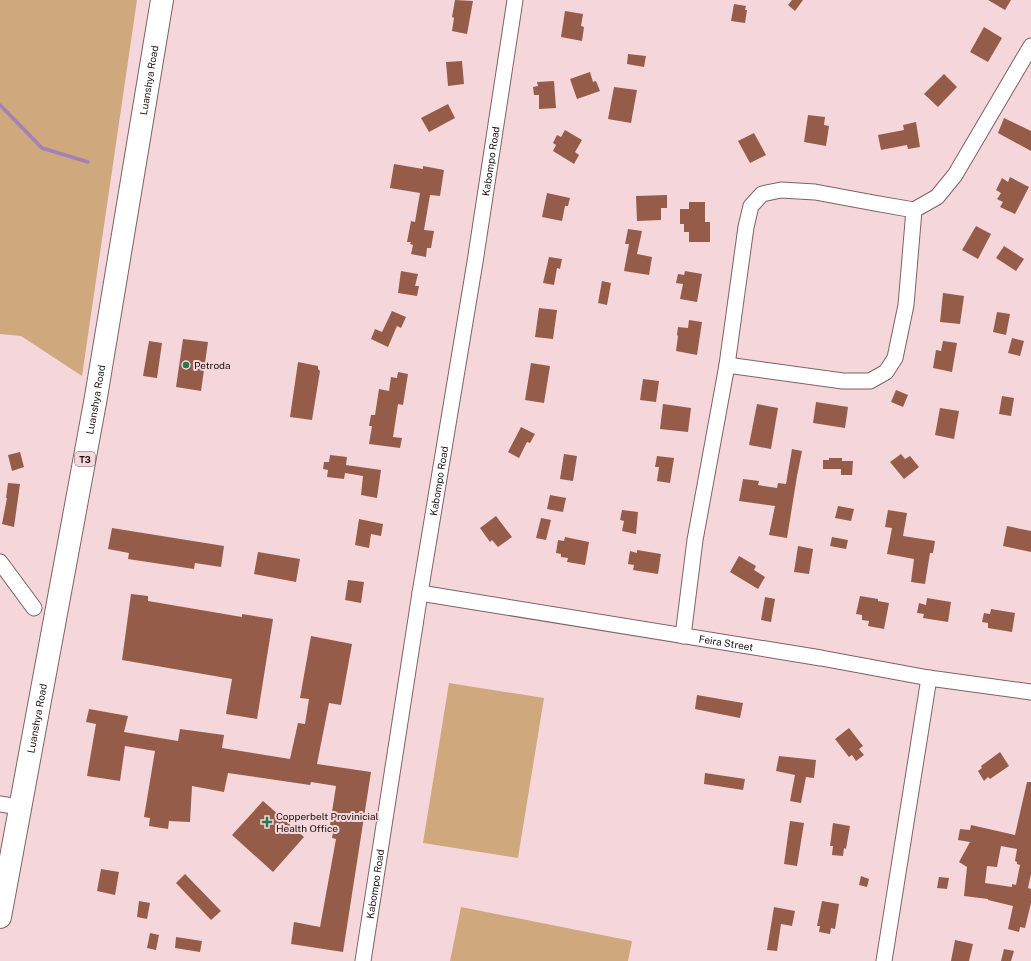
<svg xmlns="http://www.w3.org/2000/svg" width="1031" height="961" viewBox="0 0 1031 961" font-family="'Public Sans',sans-serif">
<style>
.green{fill:#d0a87d}
.lines{fill:none;stroke-linecap:round;stroke-linejoin:round}
.stream{stroke:#9f83b6;stroke-width:3.5}
.building{fill:#955c4a;fill-rule:evenodd}
.minor-casing{stroke:#7d6366;stroke-width:17}
.highway-casing{stroke:#7d6366;stroke-width:24}
.minor{stroke:#fff;stroke-width:15}
.highway{stroke:#fff;stroke-width:22}
.poi-dot{fill:#237a4e;stroke:#f5d7db;stroke-width:1.5}
.labels{text-anchor:middle;dominant-baseline:central;stroke-width:4;stroke-linejoin:round;paint-order:stroke}
.shield{fill:#f5d7db;stroke:#5b4b4d;stroke-width:1}
.shield-label{font-size:9px;font-weight:bold;fill:#190f10}
.street-label{font-size:10px;fill:#190f10;stroke:#f5d7db}
.poi-label{font-size:10px;fill:#190f10;stroke:#f5d7db;text-anchor:start}
</style>
<rect width="100%" height="100%" fill="#f5d7db"/>
<g class="green">
<polygon points="0,0 137,0 82,376 21,336 0,334"/>
<polygon points="449,683 544,698 518,858 423,843"/>
<polygon points="461,907 632,941 628,961 450,961"/>
</g>
<g class="lines">
<polyline class="stream" points="0,105 42,148 88,162"/>
</g>
<g class="building">
<polygon points="455,0 473,1 467,34 452,31 454,18 452,17"/>
<polygon points="792,0 803,0 795,11 788,5"/>
<polygon points="988,0 1011,0 1005,10"/>
<polygon points="734,4 746,6 745,10 747,10 745,23 731,21"/>
<polygon points="565,11 583,14 581,26 584,27 582,41 561,37"/>
<polygon points="984,27 1002,38 988,62 970,52"/>
<polygon points="628,54 646,56 644,67 627,64"/>
<polygon points="462,61 464,84 448,86 446,62"/>
<polygon points="590,72 593,82 596,81 600,91 577,99 570,79"/>
<polygon points="944,74 957,87 938,107 924,94"/>
<polygon points="554,81 556,108 539,109 539,95 534,95 533,87 538,86 537,82"/>
<polygon points="614,87 637,90 631,123 608,119"/>
<polygon points="448,104 455,118 429,132 421,118"/>
<polygon points="808,115 825,117 824,125 829,126 826,146 804,142"/>
<polygon points="1004,118 1031,131 1031,151 998,133"/>
<polygon points="916,122 920,147 908,149 907,145 881,150 878,135 904,130 903,125"/>
<polygon points="565,130 582,140 575,152 579,155 574,164 553,151 556,145 553,143 557,135 561,137"/>
<polygon points="754,133 766,155 750,163 738,141"/>
<polygon points="394,164 423,169 423,166 444,170 440,196 430,195 424,230 434,231 431,248 427,248 426,257 411,254 413,245 410,244 411,242 407,242 411,221 415,222 420,193 390,188"/>
<polygon points="1010,177 1029,187 1015,214 1000,207 1003,202 997,199 1001,193 996,190 1002,178 1008,182"/>
<polygon points="547,193 570,198 568,206 565,206 562,221 542,217"/>
<polygon points="667,195 667,208 661,208 661,220 637,221 636,196"/>
<polygon points="689,202 705,202 705,222 710,222 710,242 689,242 689,232 684,232 684,224 680,224 680,209 689,209"/>
<polygon points="976,226 991,234 978,259 962,250"/>
<polygon points="628,229 642,231 637,254 652,257 649,275 624,271 629,244 625,244"/>
<polygon points="1004,246 1024,259 1016,271 996,258"/>
<polygon points="549,257 562,259 560,269 557,268 554,285 543,283"/>
<polygon points="401,271 418,274 415,286 419,286 417,296 398,293"/>
<polygon points="685,271 702,274 697,302 680,299 683,284 676,283 678,274 684,275"/>
<polygon points="602,281 611,283 607,305 598,303"/>
<polygon points="943,293 964,296 960,324 940,322"/>
<polygon points="539,308 557,310 553,339 535,337"/>
<polygon points="392,311 406,317 401,328 397,326 388,347 371,339 375,329 382,332"/>
<polygon points="997,312 1010,314 1006,335 993,332"/>
<polygon points="689,320 702,322 697,355 676,351 678,336 677,335 678,327 688,328"/>
<polygon points="1012,338 1024,341 1020,356 1008,353"/>
<polygon points="183,339 208,342 201,391 176,387"/>
<polygon points="149,341 162,343 157,378 143,376"/>
<polygon points="943,341 957,343 952,372 933,368 936,350 941,351"/>
<polygon points="298,362 318,366 318,369 320,371 312,420 290,417"/>
<polygon points="531,363 550,366 544,403 525,400"/>
<polygon points="398,372 408,374 403,405 398,404 393,437 402,438 400,448 369,444 372,426 369,426 371,415 375,415 379,389 389,391 391,377 397,378"/>
<polygon points="643,379 659,381 656,402 640,400"/>
<polygon points="896,390 908,395 903,407 891,402"/>
<polygon points="1002,396 1014,398 1011,416 999,414"/>
<polygon points="816,402 848,407 845,428 813,423"/>
<polygon points="663,404 691,408 688,432 660,429"/>
<polygon points="757,404 778,408 771,449 749,445"/>
<polygon points="940,408 959,411 954,439 935,435"/>
<polygon points="521,427 535,434 530,443 527,442 519,458 508,452"/>
<polygon points="792,449 802,451 797,476 787,538 769,535 775,506 739,501 743,479 759,481 758,485 777,488 778,483 786,484"/>
<polygon points="20,452 24,467 12,471 8,455"/>
<polygon points="564,454 577,456 573,481 560,479"/>
<polygon points="901,454 905,459 910,456 919,467 904,479 890,462"/>
<polygon points="330,455 347,457 346,465 381,470 377,498 361,495 363,476 345,473 344,479 327,477 328,470 323,469 324,462 329,462"/>
<polygon points="657,456 674,458 670,483 657,481 659,467 655,467"/>
<polygon points="829,458 842,458 842,461 853,461 852,475 841,475 841,469 823,469 823,460 829,460"/>
<polygon points="8,483 20,484 14,527 2,524 7,498 6,498"/>
<polygon points="550,495 566,498 563,512 547,509"/>
<polygon points="838,506 854,509 851,521 835,518"/>
<polygon points="622,510 638,512 636,534 622,531 624,521 620,520"/>
<polygon points="888,510 907,513 903,536 935,541 933,553 930,553 925,584 911,582 914,559 887,554 892,528 885,527"/>
<polygon points="496,516 512,537 498,547 492,540 490,542 480,528"/>
<polygon points="541,518 551,520 546,540 536,538"/>
<polygon points="359,519 383,524 381,536 371,534 369,548 355,545"/>
<polygon points="1007,526 1031,531 1031,552 1003,546"/>
<polygon points="112,528 224,546 221,567 195,563 194,569 128,559 129,553 108,549"/>
<polygon points="565,537 589,542 585,565 567,562 568,558 561,557 561,554 556,553 558,540 564,541"/>
<polygon points="832,537 848,540 846,549 830,546"/>
<polygon points="798,546 813,549 809,574 794,572"/>
<polygon points="637,550 661,554 658,574 633,570 634,565 628,564 630,551 637,553"/>
<polygon points="258,552 300,559 296,582 254,574"/>
<polygon points="739,556 756,566 754,570 765,577 758,589 730,572"/>
<polygon points="348,580 364,582 361,603 345,600"/>
<polygon points="131,594 148,596 148,601 242,617 242,614 273,619 257,719 226,714 232,679 122,660"/>
<polygon points="860,596 878,599 878,601 889,603 884,629 868,626 869,621 862,620 862,615 856,614"/>
<polygon points="765,597 775,599 771,622 761,620"/>
<polygon points="927,598 951,602 948,622 923,618 924,614 917,613 919,603 926,605"/>
<polygon points="991,609 1015,613 1012,632 988,628 988,623 982,622 984,613 990,614"/>
<polygon points="311,636 352,644 341,705 329,703 317,764 371,772 343,952 291,944 294,922 320,927 336,839 332,838 334,826 330,825 336,786 311,782 310,785 228,773 224,792 192,786 190,822 169,821 168,829 149,826 150,818 144,817 155,751 125,746 120,781 87,776 96,724 86,722 89,709 128,716 124,732 178,741 180,729 224,735 222,748 290,759 298,723 305,724 309,699 300,698"/>
<polygon points="697,695 743,703 740,718 695,709"/>
<polygon points="849,728 863,746 859,749 864,755 856,761 852,755 849,757 835,739"/>
<polygon points="1000,752 1009,766 990,779 988,777 984,781 978,771 982,768 981,766"/>
<polygon points="779,756 816,760 814,778 806,777 801,803 790,801 795,775 776,771"/>
<polygon points="705,773 745,779 743,790 704,784"/>
<path d="M1027,782H1031V874L1028,888L1031,889V903L1025,928L1020,927L1019,932L1008,929L1013,906L988,900V899L964,896L967,867L959,862L970,842L958,840L960,829L970,830L971,825L1015,835ZM1001,846L1017,849L1015,861L1017,862V864L1020,865L1016,885L1012,884V887L985,883L987,866L997,867Z"/>
<polygon points="263,801 304,837 273,872 232,835"/>
<polygon points="790,821 804,823 797,866 784,864"/>
<polygon points="833,823 850,826 846,849 844,848 843,856 832,855 833,846 830,846"/>
<polygon points="101,869 119,872 115,895 97,891"/>
<polygon points="185,874 221,911 211,920 176,883"/>
<polygon points="861,876 869,879 867,887 859,885"/>
<polygon points="939,877 949,878 947,889 937,888"/>
<polygon points="139,901 150,903 147,919 137,917"/>
<polygon points="822,901 839,904 835,929 831,928 830,934 819,932 820,926 817,926"/>
<polygon points="774,907 795,911 792,926 781,924 777,951 767,950"/>
<polygon points="150,933 159,935 156,950 147,948"/>
<polygon points="176,937 202,941 200,952 175,948"/>
<polygon points="955,940 973,944 969,961 951,961"/>
<polygon points="1004,949 1014,951 1011,961 1001,961"/>
</g>
<g class="lines">
<defs>
<g id="minor">
<polyline points="727,365 843,381 870,381 886,372 895,358 906,305 914,210"/>
<polyline points="0,562 34,608"/>
<path id="s1" d="M420,593L821,658L929,678L1031,692"/>
<polyline points="683,636 695,540 727,365 746,227 751,206 762,194 781,190 815,192 874,203 914,210 937,197 955,175 1031,46"/>
<polyline points="0,804 19,807"/>
<path id="s2" d="M363,961L420,593L475,262L515,0"/>
<polyline points="884,961 929,678"/>
</g>
<g id="highway">
<path id="s3" d="M0,917L96,397L162,0"/>
</g>
</defs>
<use href="#minor" class="minor-casing"/>
<use href="#highway" class="highway-casing"/>
<use href="#minor" class="minor"/>
<use href="#highway" class="highway"/>
</g>
<g class="poi-dot">
<circle cx="186" cy="365" r="4"/>
<path d="M265 816h4v4h4v4h-4v4h-4v-4h-4v-4h4z"/>
</g>
<g class="labels">
<rect class="shield" x="75" y="452" width="20" height="14" rx="3"/>
<g class="shield-label">
<text x="85" y="459">T3</text>
</g>
<g class="street-label">
<text stroke="none"><textPath href="#s3" startOffset="850">Luanshya Road</textPath></text>
<text stroke="none"><textPath href="#s2" startOffset="810">Kabompo Road</textPath></text>
<text stroke="none"><textPath href="#s3" startOffset="526">Luanshya Road</textPath></text>
<text stroke="none"><textPath href="#s2" startOffset="486">Kabompo Road</textPath></text>
<text stroke="none"><textPath href="#s1" startOffset="310">Feira Street</textPath></text>
<text stroke="none"><textPath href="#s3" startOffset="202">Luanshya Road</textPath></text>
<text stroke="none"><textPath href="#s2" startOffset="78">Kabompo Road</textPath></text>
</g>
<g class="poi-label">
<text x="194" y="365">Petroda</text>
<text x="276" y="816">Copperbelt Provinicial<tspan x="276" dy="12">Health Office</tspan></text>
</g>
</g>
</svg>
